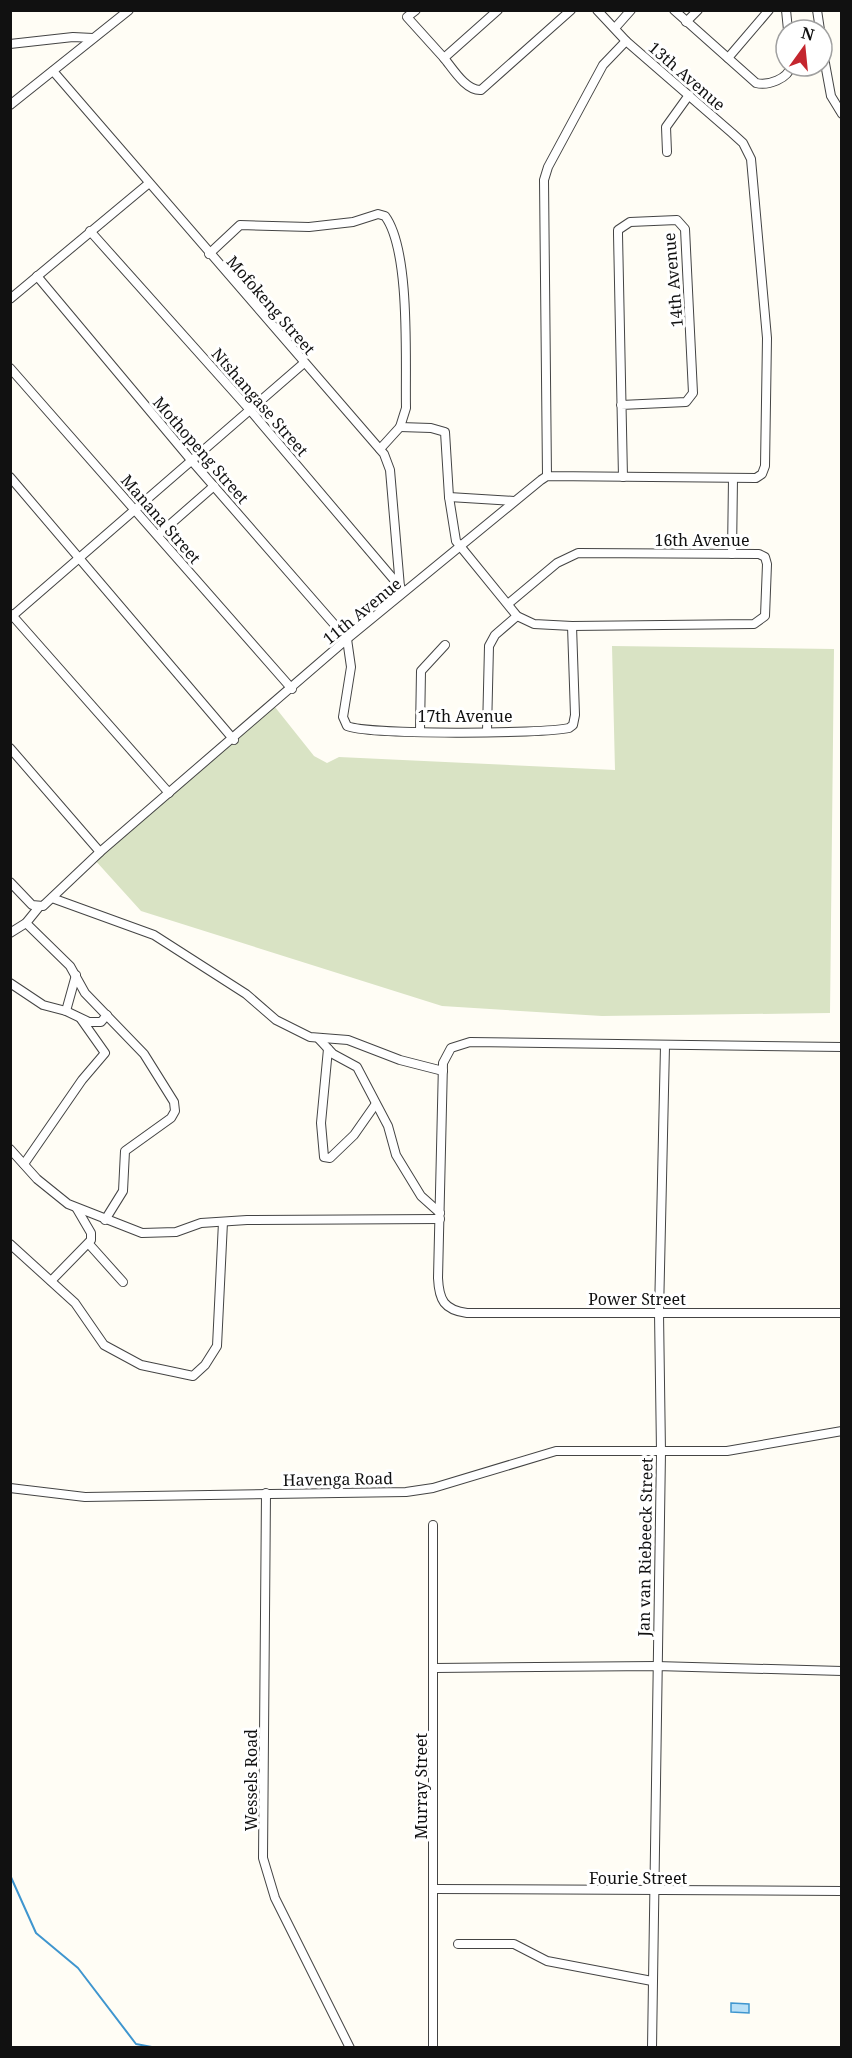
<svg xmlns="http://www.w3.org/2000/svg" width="852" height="2058" viewBox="0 0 852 2058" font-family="'Noto Serif',serif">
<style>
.cemetery{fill:#d9e3c4}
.water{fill:#b9e0f7;stroke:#3f96cf;stroke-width:1.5}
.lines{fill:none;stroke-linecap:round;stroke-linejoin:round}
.stream{stroke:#3f96cf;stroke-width:2}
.minor-casing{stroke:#444;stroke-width:10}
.minor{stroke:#fff;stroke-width:8}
.labels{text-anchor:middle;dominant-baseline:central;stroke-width:6;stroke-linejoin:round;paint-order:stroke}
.street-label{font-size:16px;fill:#111;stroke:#fff}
</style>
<rect width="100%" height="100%" fill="#fffdf5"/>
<polygon class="cemetery" points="612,646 834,649 830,1013 602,1016 442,1006 141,911 94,859 271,702 314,756 327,763 339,757 615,770"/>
<polygon class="water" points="731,2003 749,2004 749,2013 731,2012"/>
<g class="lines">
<polyline class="stream" points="10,1875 36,1933 78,1968 136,2044 157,2048"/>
<defs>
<g id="minor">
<polyline points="416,10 407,17 444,58 498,10"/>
<polyline points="597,10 626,41"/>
<path d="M674,10L756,83C768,86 788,79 791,66"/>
<polyline points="786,10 788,30"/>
<polyline points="817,10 820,30"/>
<polyline points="686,22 698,10"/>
<polyline points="615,28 631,10"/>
<polyline points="10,44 73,37 93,38"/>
<polyline points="822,47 831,96 842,114"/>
<path d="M444,58C453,69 466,91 481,90L571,10"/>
<polyline points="728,58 769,10"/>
<polyline points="53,71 384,454 390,470 400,587"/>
<polyline points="10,105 129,10"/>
<polyline points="667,152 666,127 689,95"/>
<polyline points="90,231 250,410 401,588"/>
<path d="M209,254L240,225L309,227L353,222L378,214L385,216C411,251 405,363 406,408L400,427L380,449"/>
<path d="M37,276L191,460L347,639L351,667L343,717L347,726C368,735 543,734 569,728L573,725L575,715L572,626"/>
<polyline points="10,299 148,184"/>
<polyline points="10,368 292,689"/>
<polyline points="621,405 686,402 693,393 685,229 677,220 630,222 618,230 618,234 623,477"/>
<polyline points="400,427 431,428 445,432 449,497 456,541 517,616 534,624 572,626 754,624 765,616 767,564 765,557 759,554 578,553 557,563 508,604"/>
<polyline points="10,477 234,740"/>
<polyline points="449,497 514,501"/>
<polyline points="158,535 214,486"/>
<polyline points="732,554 733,478"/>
<polyline points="11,614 169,793"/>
<polyline points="10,618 304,363"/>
<polyline points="420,730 421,671 445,645"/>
<polyline points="487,731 489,646 495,635 517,616"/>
<polyline points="10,748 100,852"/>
<polyline points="10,882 32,905 43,906 100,852 347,639 541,480 547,476 756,478 762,474 765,466 767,338 751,159 743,143 732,133 626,41 603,65 548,167 544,180 547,476"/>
<polyline points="52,898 154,935 246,994 276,1020 310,1037 348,1040 400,1060 443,1071"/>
<polyline points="26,923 70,966 85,993 144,1054 174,1102 175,1111 171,1118 125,1151 123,1191 105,1220"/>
<polyline points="10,933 26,923 39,907"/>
<polyline points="10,983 43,1005 66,1011 89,1022 101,1022 107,1015"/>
<polyline points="66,1011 76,975"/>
<polyline points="319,1039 333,1054 357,1067 388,1126 396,1155 421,1196 440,1213"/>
<path d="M842,1047L470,1042L451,1048L443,1063L438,1278C439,1300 444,1310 467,1313H842"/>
<polyline points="328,1049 321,1123 324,1157 330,1158 354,1135 375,1105"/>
<polyline points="10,1149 37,1179 68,1204 142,1233 176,1232 201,1223 247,1220 440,1219"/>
<polyline points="24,1164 82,1080 105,1053 81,1019"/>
<polyline points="10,1244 75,1303 104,1345 141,1365 193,1376 205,1365 217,1346 223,1222"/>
<polyline points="89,1244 123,1282"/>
<polyline points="51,1281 91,1240 91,1233 77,1209"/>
<polyline points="10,1488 85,1497 406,1492 433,1488 556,1451 727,1451 842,1431"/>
<polyline points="266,1493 263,1858 275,1898 350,2048"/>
<polyline points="435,1668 656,1666 842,1671"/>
<polyline points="434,1889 842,1891"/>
<polyline points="458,1944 514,1944 547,1961 652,1981"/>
<polyline points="433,2048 433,1525"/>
<polyline points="652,2048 661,1452 659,1313 665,1046"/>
</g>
</defs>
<use href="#minor" class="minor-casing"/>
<use href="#minor" class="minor"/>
</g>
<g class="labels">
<g class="street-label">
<text transform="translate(687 76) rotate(41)">13th Avenue</text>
<text transform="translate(673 280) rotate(-95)">14th Avenue</text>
<text transform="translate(271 305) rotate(49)">Mofokeng Street</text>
<text transform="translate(260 402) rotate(49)">Ntshangase Street</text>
<text transform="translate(201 450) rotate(49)">Mothopeng Street</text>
<text transform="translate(161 519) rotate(49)">Manana Street</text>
<text x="702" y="540">16th Avenue</text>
<text transform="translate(362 611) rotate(-39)">11th Avenue</text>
<text x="465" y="716">17th Avenue</text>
<text x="637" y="1299">Power Street</text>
<text transform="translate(338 1479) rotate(-1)">Havenga Road</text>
<text transform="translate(645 1547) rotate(-89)">Jan van Riebeeck Street</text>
<text transform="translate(251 1780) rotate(-90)">Wessels Road</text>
<text transform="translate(421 1786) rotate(-90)">Murray Street</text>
<text x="638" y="1878">Fourie Street</text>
</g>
</g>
<rect width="852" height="2058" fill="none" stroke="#111111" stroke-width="24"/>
<g transform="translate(804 48) rotate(15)"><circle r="28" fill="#ffffff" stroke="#a0a0a0" stroke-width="1.5"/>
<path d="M0-4.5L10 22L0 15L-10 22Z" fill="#c4262e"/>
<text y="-9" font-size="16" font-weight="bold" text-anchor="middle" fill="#111111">N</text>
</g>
</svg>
